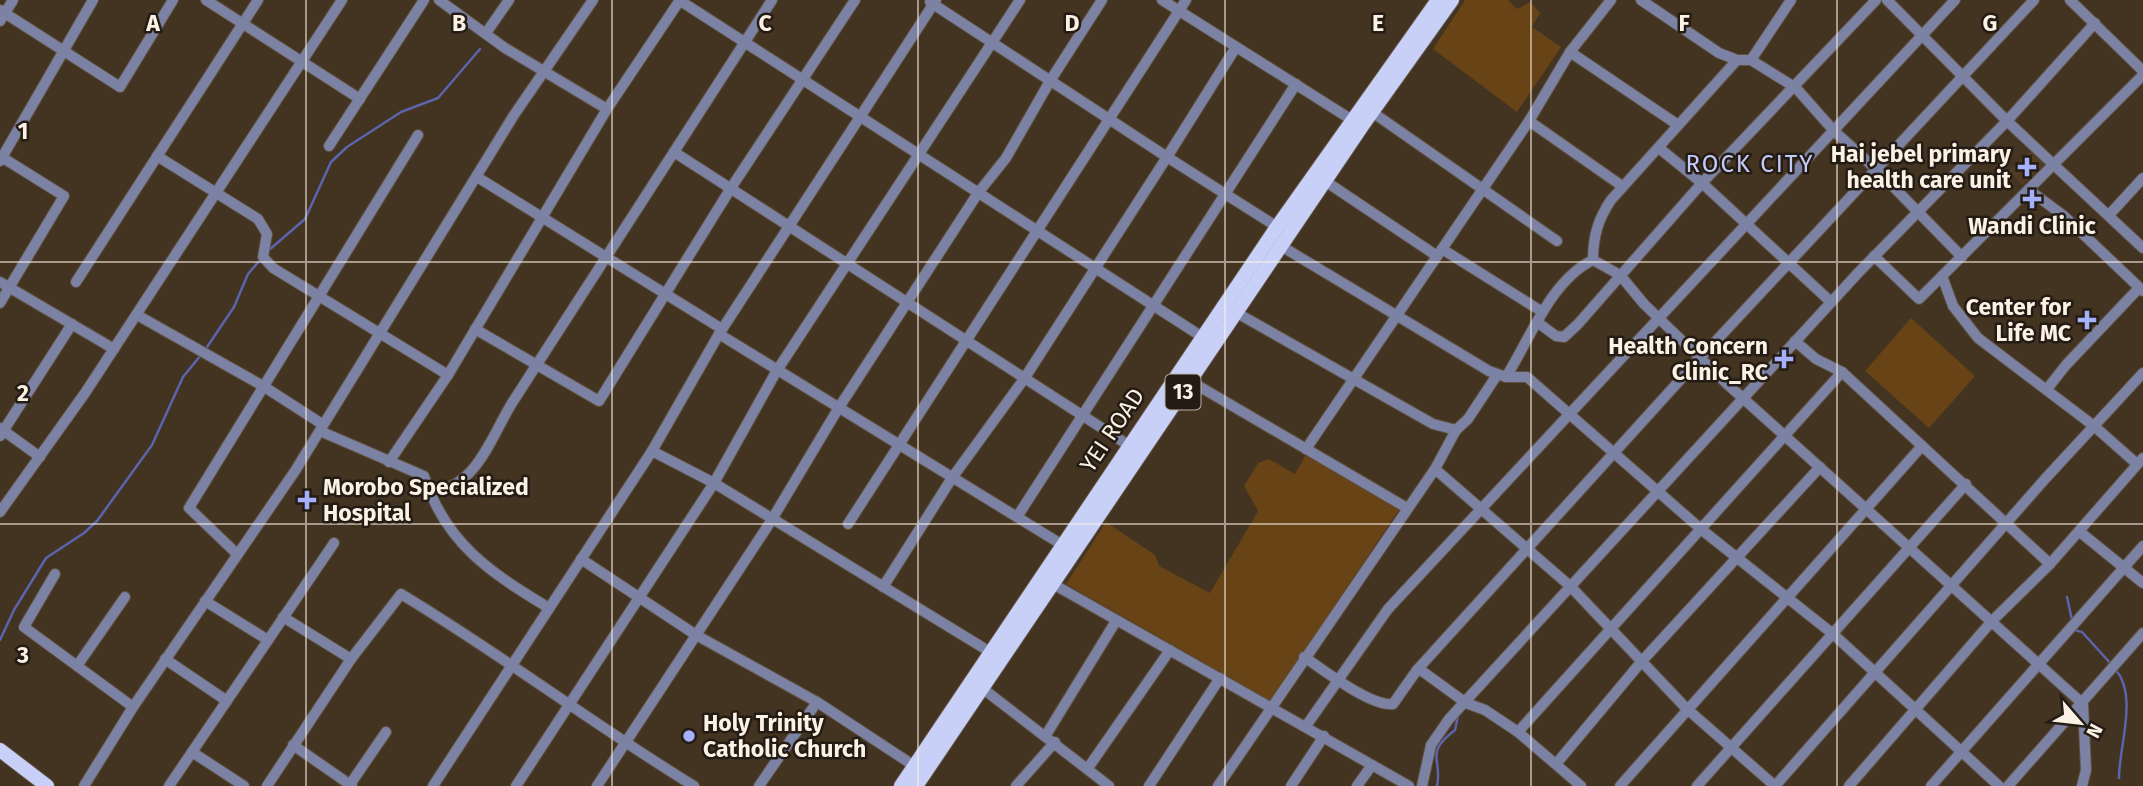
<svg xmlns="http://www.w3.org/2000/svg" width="2143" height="786" viewBox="0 0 2143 786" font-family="'Fira Sans',sans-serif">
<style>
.built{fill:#503b23}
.green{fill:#674316}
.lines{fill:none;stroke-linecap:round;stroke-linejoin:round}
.stream{stroke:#5b64ac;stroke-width:2.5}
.minor-casing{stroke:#605140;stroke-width:12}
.major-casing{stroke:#605140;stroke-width:16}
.minor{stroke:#7c82a3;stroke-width:10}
.major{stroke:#c8d0f8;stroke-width:14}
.grid{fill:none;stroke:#fbf1e5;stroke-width:2;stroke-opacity:0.55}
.poi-dot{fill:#a5b1fc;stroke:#241c14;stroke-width:2.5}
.labels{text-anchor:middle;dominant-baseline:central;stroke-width:5;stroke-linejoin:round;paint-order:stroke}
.shield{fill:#241c14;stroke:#bab1a6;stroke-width:2}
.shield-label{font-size:21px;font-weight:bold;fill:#fbf1e5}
.poi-label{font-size:23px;font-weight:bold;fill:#fbf1e5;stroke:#241c14;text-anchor:end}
.street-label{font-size:23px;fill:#fbf1e5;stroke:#241c14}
.neighbourhood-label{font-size:24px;letter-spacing:2px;fill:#c3cbf6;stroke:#241c14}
.grid-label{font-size:23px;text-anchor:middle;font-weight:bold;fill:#fbf1e5;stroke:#241c14;stroke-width:5;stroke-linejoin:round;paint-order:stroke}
</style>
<rect width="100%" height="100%" fill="#433321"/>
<polygon class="built" points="2033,149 2046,163 2022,185 2008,171"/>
<g class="green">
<polygon points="1465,0 1508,0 1517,9 1530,2 1540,13 1532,27 1561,47 1517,112 1433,49"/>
<polygon points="1911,318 1975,376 1929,428 1865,371"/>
<polygon points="1306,454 1400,508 1271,701 1066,584 1106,522 1155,555 1159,566 1210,593 1258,511 1244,486 1258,463 1269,459 1295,474"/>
</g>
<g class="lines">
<g class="stream">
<polyline points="269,250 305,219 331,162 347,147 401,112 438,98 480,49"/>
<polyline points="205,350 234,307 248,274 260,260"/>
<polyline points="2067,597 2072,620"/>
<polyline points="2074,630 2082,632 2112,665"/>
<polyline points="0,640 14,610 46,558 84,533 97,521 152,445 183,377 201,355"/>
<path d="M2116,670C2138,696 2119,746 2119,778"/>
<path d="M1437,786C1443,757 1423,755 1455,730L1458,716"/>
</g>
<defs>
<g id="minor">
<polyline points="206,0 360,99"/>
<polyline points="439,0 505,48 607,109"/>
<polyline points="679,0 1207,340"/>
<polyline points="1162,0 1352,120"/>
<polyline points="1641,0 1719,53 1737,60 1751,60 1796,88 1834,131 1877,170 1962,257"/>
<polyline points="1887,0 2007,121 2143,248"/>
<polyline points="2070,0 2143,71"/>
<polyline points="0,10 120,87 173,0"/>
<polyline points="0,21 13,0"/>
<polyline points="486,33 509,0"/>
<polyline points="1236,47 1167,157 1282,230"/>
<polyline points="1570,52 1678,125"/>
<polyline points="1751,60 1791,0"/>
<polyline points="1372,112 1557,241"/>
<polyline points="1529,121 1622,186"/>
<polyline points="329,146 424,0"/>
<polyline points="1659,148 1702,183 1831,302"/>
<polyline points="674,152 1136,450"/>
<polyline points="0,156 64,196 0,303"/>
<polyline points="157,156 258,219 267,234 263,257 273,268 448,375"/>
<polyline points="0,161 93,0"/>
<polyline points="477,177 722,329"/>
<polyline points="1325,181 1437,256"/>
<polyline points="2029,190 2064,216 2143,291"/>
<polyline points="2109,215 2143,178"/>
<polyline points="1281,246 1489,371 1506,377 1527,377 1702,530 1833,634 1999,786"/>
<polyline points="1442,249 1541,311"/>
<polyline points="1874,256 1919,299 2143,75"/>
<path d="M1593,260C1593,237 1598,219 1611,200L1737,60"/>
<polyline points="1942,276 1953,306 1978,338 2094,426 2137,464"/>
<polyline points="0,282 114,349"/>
<polyline points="76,282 258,0"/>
<polyline points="1237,313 1433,424 1456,430 1468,419 1497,375"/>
<polyline points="137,315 263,386 322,424"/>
<polyline points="1537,322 1556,336 1564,337 1578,324 1702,183 1876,0"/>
<polyline points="475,329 599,401 731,188 855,0"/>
<polyline points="719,334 1069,549"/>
<polyline points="1795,341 1816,359 1842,372 2050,564"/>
<path d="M1506,377C1530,339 1551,280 1593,260L1620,275L1644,304L1726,383L2083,704L2086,770L2082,786"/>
<polyline points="1190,381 1407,508"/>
<polyline points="2047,389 2066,365 2139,288"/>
<polyline points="0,428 40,457"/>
<path d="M320,431L424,476C446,544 491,573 549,608"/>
<polyline points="0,436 72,324"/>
<polyline points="1306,449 1529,121 1570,52 1611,0"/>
<polyline points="652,451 714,483 995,655"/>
<polyline points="389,462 448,375 607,109 680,0"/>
<polyline points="1435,469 1570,586 1686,708 1775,786"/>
<path d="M429,492C476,489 490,439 512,403L772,0"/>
<polyline points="0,512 85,393 342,0"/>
<polyline points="1017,517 1296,84"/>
<polyline points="848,524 1186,0"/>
<polyline points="2080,532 2143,583"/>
<polyline points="236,553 189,508 418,135"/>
<polyline points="581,559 696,635 817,702 919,769"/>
<polyline points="55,574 24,627 133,707"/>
<polyline points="1053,584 1409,786"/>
<polyline points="883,587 952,478 1024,379 1167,157 930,2"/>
<polyline points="205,601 268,640"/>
<polyline points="283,617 351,659"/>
<path d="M1304,657C1324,670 1371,707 1393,704L1417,670L1422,671L1466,703L1485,710L1518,732L1581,786"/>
<polyline points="165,659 227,701"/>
<polyline points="77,666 125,597"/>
<polyline points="1417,670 1700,358 2034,0"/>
<polyline points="982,688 1109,786"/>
<polyline points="1306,726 1388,609 1955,0"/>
<polyline points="1518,732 1842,372"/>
<polyline points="1046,735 1116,621"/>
<polyline points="293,745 352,786"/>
<polyline points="192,752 244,786"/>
<polyline points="1556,764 1642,661 1820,467"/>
<polyline points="1088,768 1170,650"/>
<polyline points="84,786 133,707 295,471 514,115 593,0"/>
<polyline points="169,786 334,543"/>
<path d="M267,786L351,659L401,594C501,654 594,725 694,786"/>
<polyline points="349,786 386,732"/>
<polyline points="433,786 652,451 719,334 936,0"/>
<polyline points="516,786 714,483 776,372 1020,0"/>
<polyline points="597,786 771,521 838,409 978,193 1006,158 1050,81 1102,0"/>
<polyline points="759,786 817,702"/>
<polyline points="1016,786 1055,742"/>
<polyline points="1149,786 1220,678"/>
<polyline points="1218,786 1435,469 1456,430"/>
<polyline points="1291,786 1324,736"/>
<polyline points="1357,786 1372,765"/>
<polyline points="1422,786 1431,745 1449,719 1858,273 2007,121 2095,23"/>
<polyline points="1620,786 1922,446"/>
<polyline points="1697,786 1966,484"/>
<polyline points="1775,786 2045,479 2143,373"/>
<polyline points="1849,786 1992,621 2050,564 2143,458"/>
<polyline points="1931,786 2143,546"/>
<polyline points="2008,786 2143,633"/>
</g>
<g id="major">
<polyline points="0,750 47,786"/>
<polyline points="901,786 1277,227 1438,0"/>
<polyline points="916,786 1362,126 1452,0"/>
</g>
</defs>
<use href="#minor" class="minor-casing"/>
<use href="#major" class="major-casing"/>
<use href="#minor" class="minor"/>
<use href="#major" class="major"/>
</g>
<path class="grid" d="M306,0V786M612,0V786M918,0V786M1225,0V786M1531,0V786M1837,0V786M0,262H2143M0,524H2143"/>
<g class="poi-dot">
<path d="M2023.5 156.5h7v7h7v7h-7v7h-7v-7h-7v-7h7z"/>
<path d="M2028.5 188.5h7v7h7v7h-7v7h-7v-7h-7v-7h7z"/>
<path d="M2083.5 309.5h7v7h7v7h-7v7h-7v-7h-7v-7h7z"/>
<path d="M1780.5 348.5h7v7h7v7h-7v7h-7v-7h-7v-7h7z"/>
<path d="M303.5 489.5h7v7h7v7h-7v7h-7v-7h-7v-7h7z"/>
<circle cx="689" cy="736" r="7"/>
</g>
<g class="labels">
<rect class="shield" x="1165.5" y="374.5" width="35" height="35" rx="5"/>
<g class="shield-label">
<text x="1183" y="392">13</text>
</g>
<g class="poi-label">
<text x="2011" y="154">Hai jebel primary<tspan x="2011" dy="26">health care unit</tspan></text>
<text x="2032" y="226" text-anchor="middle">Wandi Clinic</text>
<text x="2071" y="307">Center for<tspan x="2071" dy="26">Life MC</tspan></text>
<text x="1768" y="346">Health Concern<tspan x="1768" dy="26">Clinic_RC</tspan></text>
<text x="323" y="487" text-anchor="start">Morobo Specialized<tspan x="323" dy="26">Hospital</tspan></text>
<text x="703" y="723" text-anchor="start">Holy Trinity<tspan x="703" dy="26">Catholic Church</tspan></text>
</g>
<g class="street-label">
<text transform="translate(1112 430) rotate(-56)">YEI ROAD</text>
</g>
<g class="neighbourhood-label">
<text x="1750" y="164">ROCK CITY</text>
</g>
</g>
<g class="grid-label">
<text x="153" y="31">A</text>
<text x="459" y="31">B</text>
<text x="765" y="31">C</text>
<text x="1072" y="31">D</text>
<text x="1378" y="31">E</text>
<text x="1684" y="31">F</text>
<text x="1990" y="31">G</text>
<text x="23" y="139">1</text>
<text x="23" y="401">2</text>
<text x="23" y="663">3</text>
</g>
<g transform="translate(2080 723) rotate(118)" stroke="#241c14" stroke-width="5" paint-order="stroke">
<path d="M0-5L12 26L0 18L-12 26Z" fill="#fbf1e5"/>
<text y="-10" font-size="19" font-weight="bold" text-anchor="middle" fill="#fbf1e5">N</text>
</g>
</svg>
